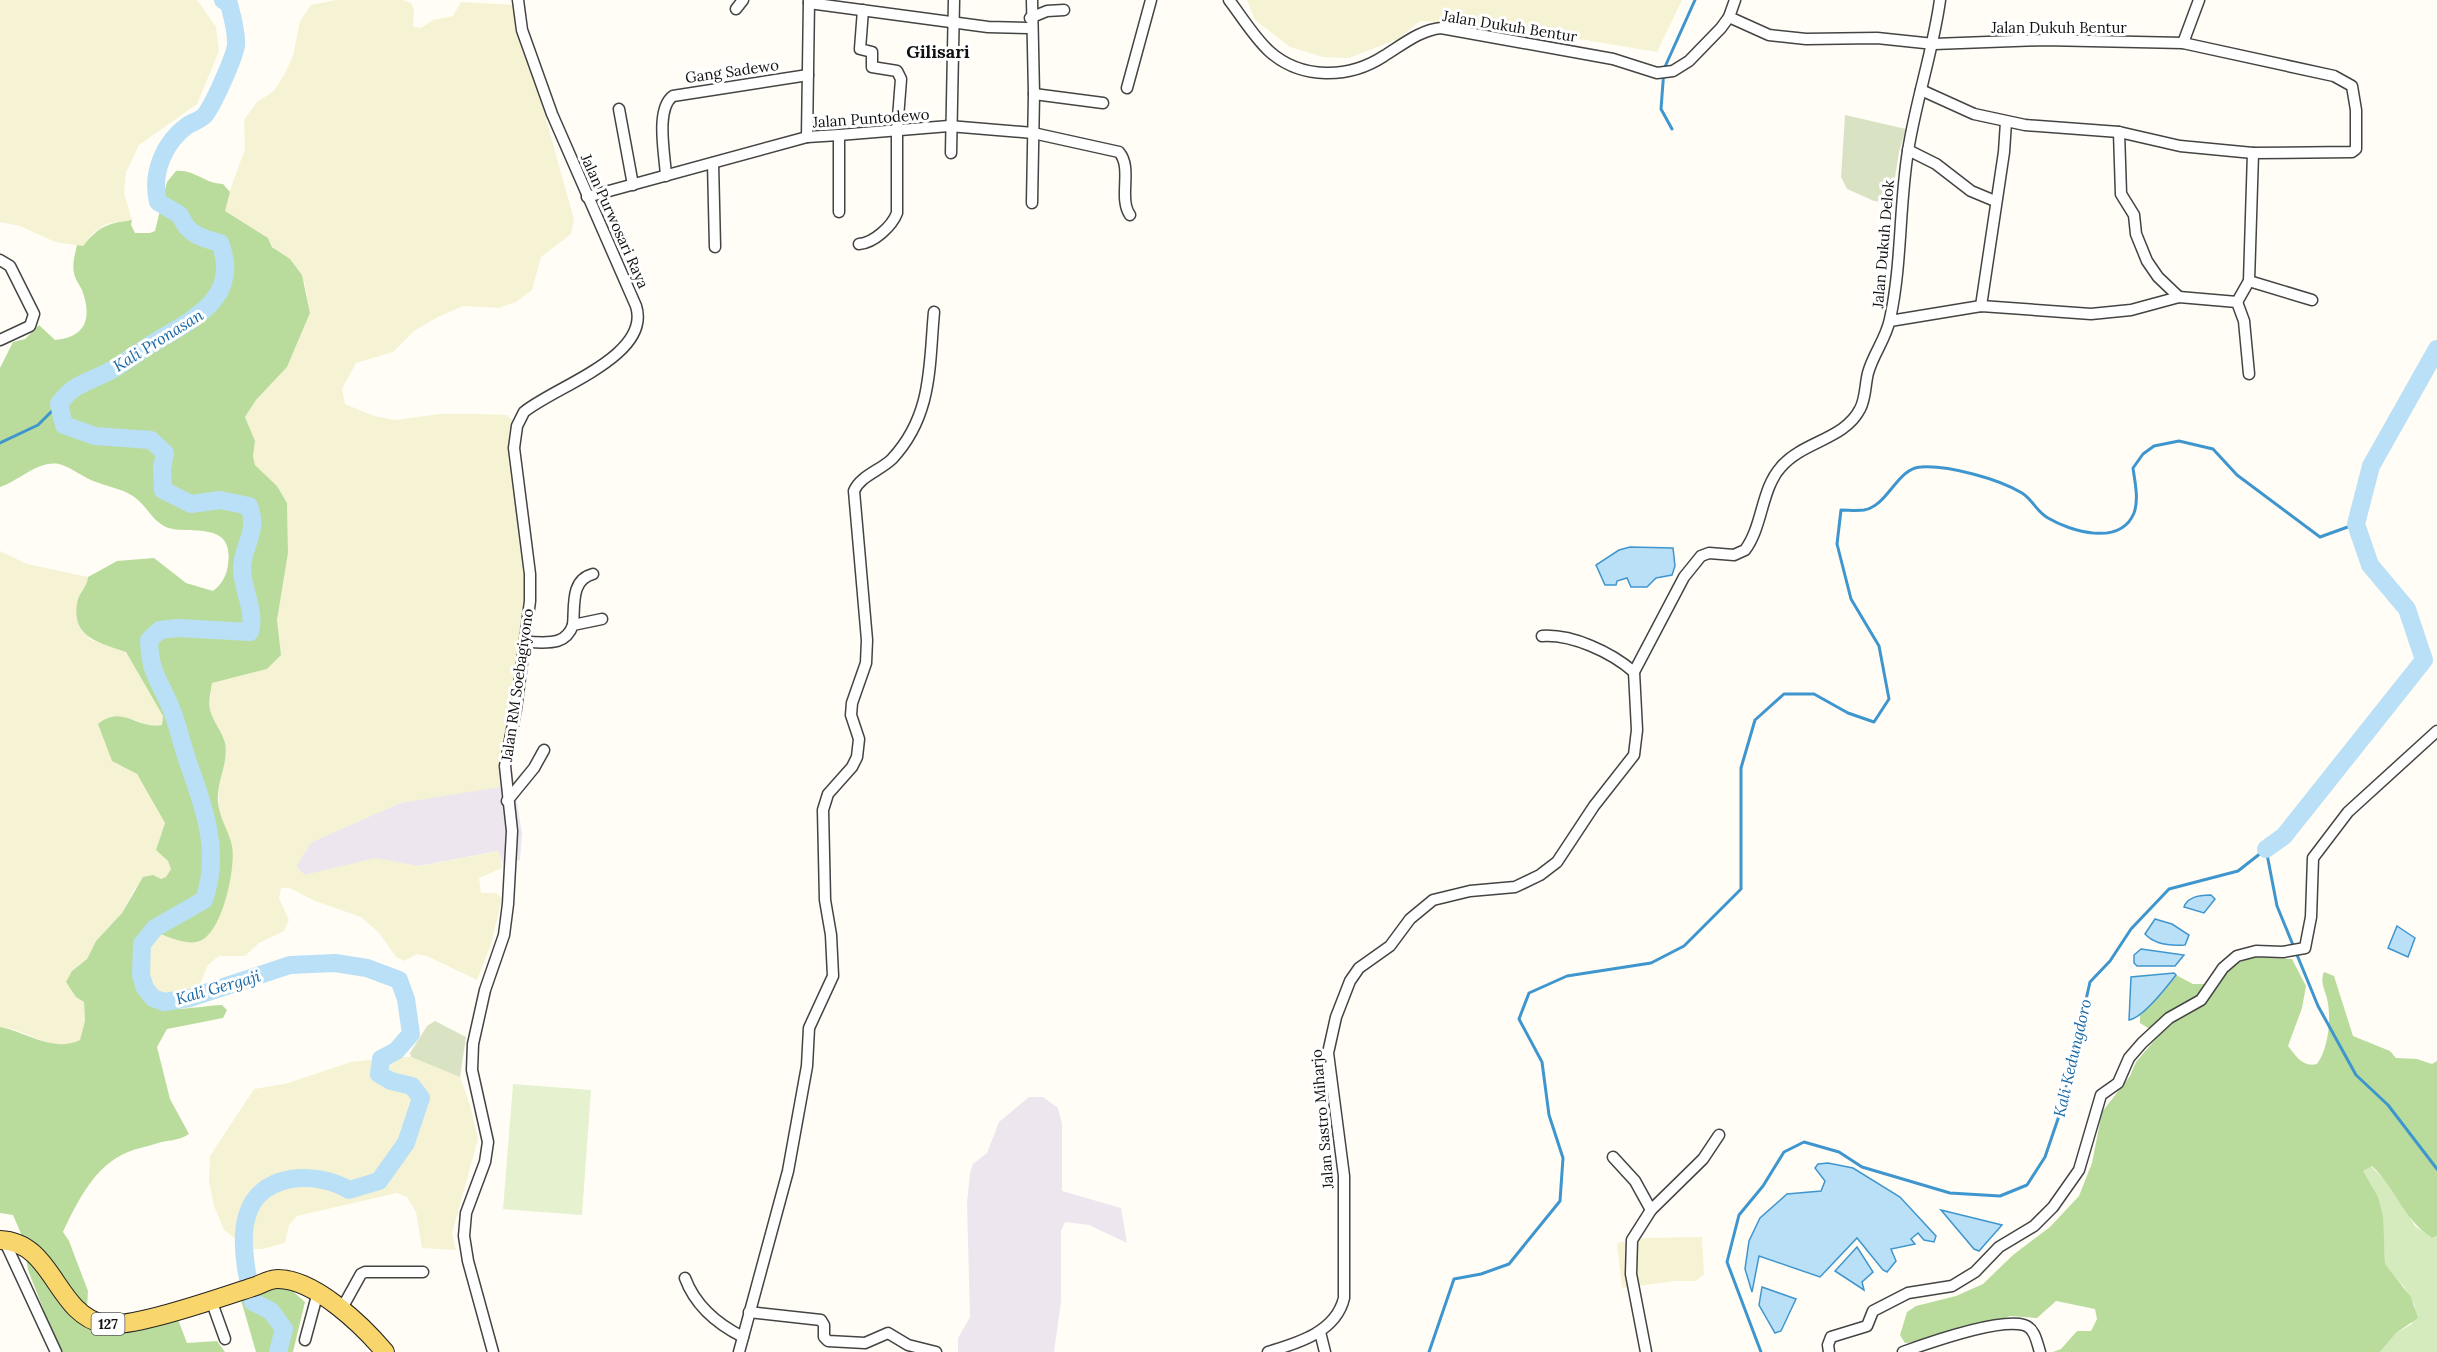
<svg xmlns="http://www.w3.org/2000/svg" width="2437" height="1352" viewBox="0 0 2437 1352" font-family="Lora,serif">
<style>
.industrial{fill:#eee6ef}
.farmland{fill:#f6f3d4}
.green{fill:#d5ebbd}
.forest{fill:#b9dc9c}
.cemetery{fill:#d9e3c4}
.pitch{fill:#e6f2cf}
.water{fill:#b9e0f7;stroke:#3f96cf;stroke-width:1.5}
.lines{fill:none;stroke-linecap:round;stroke-linejoin:round}
.stream{stroke:#3f96cf;stroke-width:3}
.river{stroke:#b9e0f7;stroke-width:18}
.street-casing{stroke:#444;stroke-width:13}
.primary-casing{stroke:#222;stroke-width:20}
.street{stroke:#fff;stroke-width:10}
.primary{stroke:#f9d66b;stroke-width:18}
.labels{text-anchor:middle;dominant-baseline:central;stroke-width:6;stroke-linejoin:round;paint-order:stroke}
.shield{fill:#fff;stroke:#585858;stroke-width:1.5}
.shield-label{font-size:14px;font-weight:bold;fill:#111}
.street-label{font-size:15px;fill:#111;stroke:#fff}
.water-label{font-size:16px;font-style:italic;fill:#1768a6;stroke:#fff}
.quarter-label{font-size:18px;font-weight:bold;fill:#111;stroke:#fff}
</style>
<rect width="100%" height="100%" fill="#fffdf5"/>
<g class="industrial">
<polygon points="514,785 522,833 520,860 503,864 498,851 419,866 304,875 296,866 311,842 400,803 443,794"/>
<polygon points="1029,1097 1043,1097 1058,1108 1062,1124 1062,1191 1121,1208 1127,1243 1089,1225 1065,1222 1061,1231 1061,1302 1054,1352 958,1352 958,1338 970,1317 967,1203 970,1173 973,1164 987,1153 999,1122"/>
</g>
<g class="farmland">
<polygon points="0,0 197,0 216,27 219,51 197,104 139,145 126,172 124,193 132,220 106,224 94,232 83,246 55,242 20,226 0,222"/>
<polygon points="336,0 403,0 411,3 414,9 413,27 421,28 433,20 453,16 461,2 514,5 574,219 571,234 541,257 532,290 516,302 499,308 463,306 436,318 414,331 393,352 356,363 342,389 345,404 374,416 395,420 440,414 478,414 507,415 512,420 512,466 527,583 520,659 500,787 400,803 312,842 296,866 304,875 376,858 419,866 499,851 502,868 479,878 481,893 496,893 502,898 491,944 477,980 427,956 417,954 404,961 396,957 380,934 361,917 315,901 290,888 281,888 279,898 289,920 284,931 259,943 245,956 219,956 208,965 200,984 187,993 192,1010 182,1011 152,1005 140,997 134,972 135,949 149,928 188,941 219,810 218,791 226,754 209,708 212,683 267,669 281,655 277,620 288,553 287,503 277,486 255,465 253,456 255,441 245,417 256,400 287,367 310,313 305,285 296,267 272,246 268,238 224,211 226,201 245,149 244,120 257,102 274,91 284,75 293,56 300,21 311,5"/>
<polygon points="1247,0 1682,0 1657,52 1490,24 1420,21 1398,39 1349,58 1323,57 1290,47 1255,20"/>
<polygon points="0,551 27,564 88,577 87,585 80,593 89,639 126,652 163,716 162,726 152,727 133,719 112,761 137,774 165,823 156,850 168,861 171,869 166,877 161,879 153,875 135,888 122,913 96,941 87,959 72,971 76,997 84,1002 85,1021 80,1040 71,1044 52,1045 13,1029 0,1027"/>
<polygon points="396,1057 411,1057 460,1077 470,1105 478,1139 452,1233 456,1250 422,1248 416,1212 407,1197 397,1193 297,1216 289,1225 285,1243 262,1249 250,1249 224,1230 214,1206 209,1181 210,1156 254,1089 285,1084 351,1062"/>
<polygon points="1702,1237 1704,1274 1696,1281 1675,1281 1622,1288 1617,1243 1642,1238"/>
</g>
<polygon class="green" points="2371,1166 2394,1190 2415,1226 2432,1238 2437,1236 2437,1352 2380,1352 2396,1333 2412,1324 2415,1306 2405,1288 2385,1265 2384,1246 2363,1171"/>
<g class="forest">
<path d="M176,171C194,169 205,184 223,184L230,192L225,211L268,238L272,247L290,259L302,275L310,313L287,367L256,400L245,417L255,441L253,456L255,465L277,486L287,503L288,553L277,620L281,655L267,669L212,683C211,691 208,702 210,710C213,722 222,731 225,743C229,763 216,782 218,802C219,818 229,831 232,846C236,867 223,929 202,940C188,948 162,934 149,929C137,944 132,956 134,975C139,1024 189,1006 222,1005L227,1010L223,1018L167,1029L157,1047L170,1099L189,1134C177,1142 168,1139 155,1144C146,1147 137,1148 128,1152C95,1165 77,1202 63,1232L69,1241L88,1291L86,1323C122,1341 141,1327 177,1317L187,1343L217,1341L225,1352H60L28,1270L22,1236L13,1215L0,1213V1027C27,1032 52,1053 80,1040L85,1021L84,1002L76,997L66,982L72,971L87,959L96,941L122,913L143,877L153,875L161,879L166,877L171,869L168,861L156,850L165,823L137,774L112,761L98,724C123,704 137,730 162,725L163,716L126,652C98,642 69,637 78,599C81,590 87,587 88,577L117,561L154,558L186,583L213,591C222,584 227,575 228,564C235,517 184,537 164,526C153,520 147,508 138,500C126,489 111,488 96,482C84,478 71,467 59,464C38,460 19,481 0,487V368L13,342L25,339L39,325L55,340C87,337 92,317 82,290C79,284 75,279 74,273C72,264 75,254 77,245L83,246C100,225 107,224 132,220L131,225L135,233H150L155,231L167,182Z"/>
<path d="M2253,957L2292,959L2306,986L2302,1008L2288,1046C2296,1056 2303,1068 2317,1064C2328,1049 2331,1022 2328,1004C2327,992 2319,984 2324,972L2334,976L2353,1036L2390,1051L2396,1058L2417,1059L2432,1064L2437,1061V1236L2432,1238C2403,1219 2397,1190 2372,1166L2363,1171L2378,1197L2383,1216L2385,1264L2411,1297L2418,1318L2396,1333L2380,1352H2053L2061,1349L2077,1331H2091L2097,1319L2095,1309L2056,1301L2037,1318L2010,1316L1987,1325L1929,1341L1905,1343L1900,1335L1907,1312L1916,1306L1956,1296L1983,1284L2013,1255L2050,1227L2079,1196L2092,1163L2102,1112L2130,1076L2136,1062L2159,1035L2140,1023V1015L2164,991L2176,975L2193,984H2208L2222,976L2233,965Z"/>
<polygon points="288,1287 305,1302 293,1352 256,1352 241,1300 265,1291"/>
</g>
<g class="cemetery">
<polygon points="1845,115 1906,129 1899,152 1891,203 1874,201 1847,189 1841,177"/>
<polygon points="435,1021 466,1037 460,1077 411,1057 410,1053 427,1026"/>
</g>
<polygon class="pitch" points="513,1084 591,1090 582,1215 503,1209"/>
<g class="water">
<polygon points="1630,547 1673,548 1675,566 1672,575 1656,578 1647,587 1631,587 1627,578 1617,581 1616,585 1605,585 1596,565 1619,550"/>
<path d="M2211,895L2215,899L2204,913L2184,907C2187,897 2201,895 2211,895Z"/>
<path d="M2155,919L2172,924L2189,935L2185,945C2171,946 2155,945 2145,934Z"/>
<polygon points="2397,926 2415,938 2408,957 2388,948"/>
<polygon points="2141,949 2184,955 2175,966 2137,966 2134,963 2134,955"/>
<path d="M2174,973L2176,975C2166,988 2143,1018 2129,1020L2131,977Z"/>
<polygon points="1828,1163 1853,1168 1900,1197 1936,1236 1934,1242 1924,1240 1918,1233 1911,1239 1915,1244 1891,1249 1896,1261 1887,1272 1883,1270 1857,1238 1820,1277 1759,1256 1752,1292 1745,1269 1749,1241 1760,1218 1787,1194 1821,1191 1825,1181 1815,1168 1818,1164"/>
<polygon points="1941,1210 2002,1225 1979,1251 1974,1249"/>
<polygon points="1857,1247 1873,1272 1862,1282 1864,1290 1835,1271"/>
<polygon points="1762,1287 1796,1299 1781,1331 1775,1333 1759,1305"/>
</g>
<g class="lines">
<g class="stream">
<polyline points="1672,129 1661,109 1664,69 1695,0"/>
<polyline points="0,443 38,425 59,404"/>
<path d="M1429,1352L1454,1279L1481,1274L1509,1264L1560,1201L1563,1158L1549,1115L1542,1062L1519,1019L1529,993L1567,976L1651,963L1684,946L1741,889V768L1755,720L1784,694H1814L1848,713L1874,722L1889,699L1879,646L1851,599L1837,544L1841,510C1848,510 1857,511 1864,510C1888,506 1897,468 1921,467C1948,465 1999,479 2022,493C2032,499 2037,512 2048,518C2070,531 2120,547 2134,513C2139,499 2135,483 2133,468L2143,454L2154,446L2179,441L2213,449L2237,475L2320,537L2356,524"/>
<polyline points="1761,1352 1727,1262 1739,1215 1763,1186 1784,1152 1804,1142 1839,1152 1862,1167 1950,1193 2000,1196 2027,1185 2045,1157 2061,1110 2090,982 2110,961 2131,929 2169,889 2238,871 2266,849 2277,906 2318,1006 2356,1075 2388,1105 2437,1169"/>
</g>
<g class="river">
<path d="M223,0L229,4C232,16 237,32 236,45C235,56 212,108 204,116C200,120 193,122 188,125C164,142 151,173 158,202L180,215C187,234 201,238 220,243C241,297 195,318 155,342C139,351 125,363 108,372C88,382 73,384 59,404L64,425L95,436L151,440L165,453L162,468L163,490L191,504L220,500L249,506C259,532 243,544 242,568C242,590 256,610 250,632L178,628L160,630L149,640C150,670 156,675 168,701C177,720 181,742 188,762C204,807 221,852 204,900L155,928L142,944L141,975L145,988L153,998L164,1002L190,998L290,965L335,963L367,968L399,980L406,999L411,1034L396,1051L381,1059L379,1074L391,1081L412,1086L421,1098L406,1143L379,1181L349,1190C333,1180 310,1176 291,1179C229,1190 242,1256 253,1302L271,1311L284,1329L278,1352"/>
<polyline points="2266,849 2284,836 2424,660 2407,609 2370,565 2356,524 2371,466 2437,349"/>
</g>
<defs>
<g id="street">
<polyline points="1032,0 1034,94 1032,203"/>
<path d="M1229,0C1242,17 1254,37 1269,51C1301,80 1349,79 1384,56C1402,45 1420,30 1441,28L1613,59L1657,73L1673,71L1689,61L1721,28L1729,17L1735,0"/>
<polyline points="809,3 988,27 1030,28"/>
<polyline points="736,9 743,0"/>
<polyline points="1729,17 1769,35 1806,39 1877,38 1934,44 2044,40 2183,43 2334,76 2352,86 2356,110 2356,149 2352,152 2253,153 2180,146 2119,132 2025,125 1974,114 1921,90"/>
<polyline points="1030,18 1047,11 1064,10"/>
<polyline points="2183,43 2199,0"/>
<polyline points="1127,88 1151,0"/>
<polyline points="1034,94 1103,103"/>
<polyline points="619,109 633,185"/>
<polyline points="2119,132 2121,194 2134,215 2136,234 2147,261 2158,277 2179,297"/>
<polyline points="839,135 839,212"/>
<polyline points="807,137 809,0"/>
<polyline points="1908,150 1936,164 1971,191 1995,201"/>
<polyline points="951,153 954,0"/>
<polyline points="713,163 715,247"/>
<path d="M666,176C665,155 655,109 673,96L808,75"/>
<path d="M587,197L807,137L839,135L949,126L1033,133L1119,152C1133,168 1118,198 1130,215"/>
<path d="M859,244C874,243 892,226 897,213V131L901,79L897,71L872,67V52L860,49L863,10"/>
<polyline points="0,260 10,266 34,314 30,326 0,340"/>
<polyline points="2249,281 2312,300"/>
<polyline points="2237,302 2244,321 2249,374"/>
<polyline points="1981,306 2004,152 2006,122"/>
<polyline points="1890,321 1981,306 2091,314 2131,310 2179,297 2237,302 2249,281 2253,153"/>
<path d="M573,625C575,606 570,580 593,574"/>
<path d="M1542,636C1572,634 1611,652 1634,672"/>
<path d="M526,642C546,642 565,647 573,625L602,619"/>
<polyline points="507,801 534,768 544,750"/>
<polyline points="1613,1157 1635,1181 1651,1210"/>
<polyline points="4,1240 56,1352"/>
<path d="M685,1278C695,1305 717,1324 743,1337"/>
<polyline points="211,1300 225,1339"/>
<polyline points="341,1310 361,1274 365,1272 423,1272"/>
<polyline points="749,1312 821,1320 824,1325 824,1337 828,1341 865,1343 888,1333 908,1345 936,1352"/>
<polyline points="1320,1332 1325,1352"/>
<polyline points="305,1340 318,1292"/>
<path d="M493,1352L468,1261L464,1236L466,1213L485,1162L488,1142L472,1070L473,1044L485,990L504,935L508,904L512,831L505,766L516,709L530,601V574L514,448L517,426L524,412C554,387 652,356 636,306L552,114L522,30L518,0"/>
<path d="M739,1352L788,1171L807,1066L809,1028L833,976L831,935L825,900L823,810L828,794L852,767L857,757L859,739L851,715L852,703L866,663L867,640L854,491C860,476 881,470 892,459C933,415 929,365 934,312"/>
<path d="M1268,1352C1298,1343 1336,1332 1344,1298V1176L1328,1053L1336,1017L1350,981L1359,968L1390,946L1410,919L1433,900L1470,891L1515,887L1540,875L1557,862L1594,806L1634,755L1637,730L1634,672L1684,577L1701,556L1709,553L1734,555L1745,550C1763,526 1761,489 1781,467C1803,441 1844,440 1860,409C1866,398 1865,384 1868,373C1873,354 1886,339 1890,319C1902,264 1899,207 1908,151C1916,100 1933,51 1940,0"/>
<polyline points="1646,1352 1631,1274 1632,1240 1651,1210 1703,1159 1719,1135"/>
<polyline points="1829,1352 1828,1345 1831,1337 1867,1326 1873,1311 1908,1293 1952,1286 1975,1272 1999,1247 2034,1226 2053,1207 2079,1170 2101,1095 2118,1083 2129,1058 2142,1043 2169,1018 2201,1000 2223,968 2237,956 2256,951 2283,952 2305,948 2311,917 2313,858 2348,812 2437,731"/>
<path d="M1903,1352C1928,1343 1999,1318 2024,1325C2035,1328 2037,1343 2040,1352"/>
</g>
<path id="primary" d="M0,1240C54,1242 55,1314 104,1324C132,1329 225,1296 256,1286C263,1283 270,1279 278,1279C315,1279 363,1326 385,1352"/>
</defs>
<use href="#street" class="street-casing"/>
<use href="#primary" class="primary-casing"/>
<use href="#street" class="street"/>
<use href="#primary" class="primary"/>
</g>
<g class="labels">
<rect class="shield" x="91.5" y="1313" width="33" height="22" rx="4.5"/>
<g class="shield-label">
<text x="108" y="1324">127</text>
</g>
<g class="street-label">
<text transform="translate(1510 26) rotate(9)">Jalan Dukuh Bentur</text>
<text x="2059" y="27">Jalan Dukuh Bentur</text>
<text transform="translate(732 71) rotate(-8)">Gang Sadewo</text>
<text transform="translate(871 118) rotate(-4)">Jalan Puntodewo</text>
<text transform="translate(615 221) rotate(66)">Jalan Purwosari Raya</text>
<text transform="translate(1883 244) rotate(-85)">Jalan Dukuh Delok</text>
<text transform="translate(517 685) rotate(-82)">Jalan RM Soebagiyono</text>
<text transform="translate(1322 1119) rotate(-95)">Jalan Sastro Miharjo</text>
</g>
<g class="water-label">
<text transform="translate(158 340) rotate(-32)">Kali Pronasan</text>
<text transform="translate(218 987) rotate(-16)">Kali Gergaji</text>
<text transform="translate(2072 1058) rotate(-77)">Kali Kedungdoro</text>
</g>
<g class="quarter-label">
<text x="938" y="51">Gilisari</text>
</g>
</g>
</svg>
